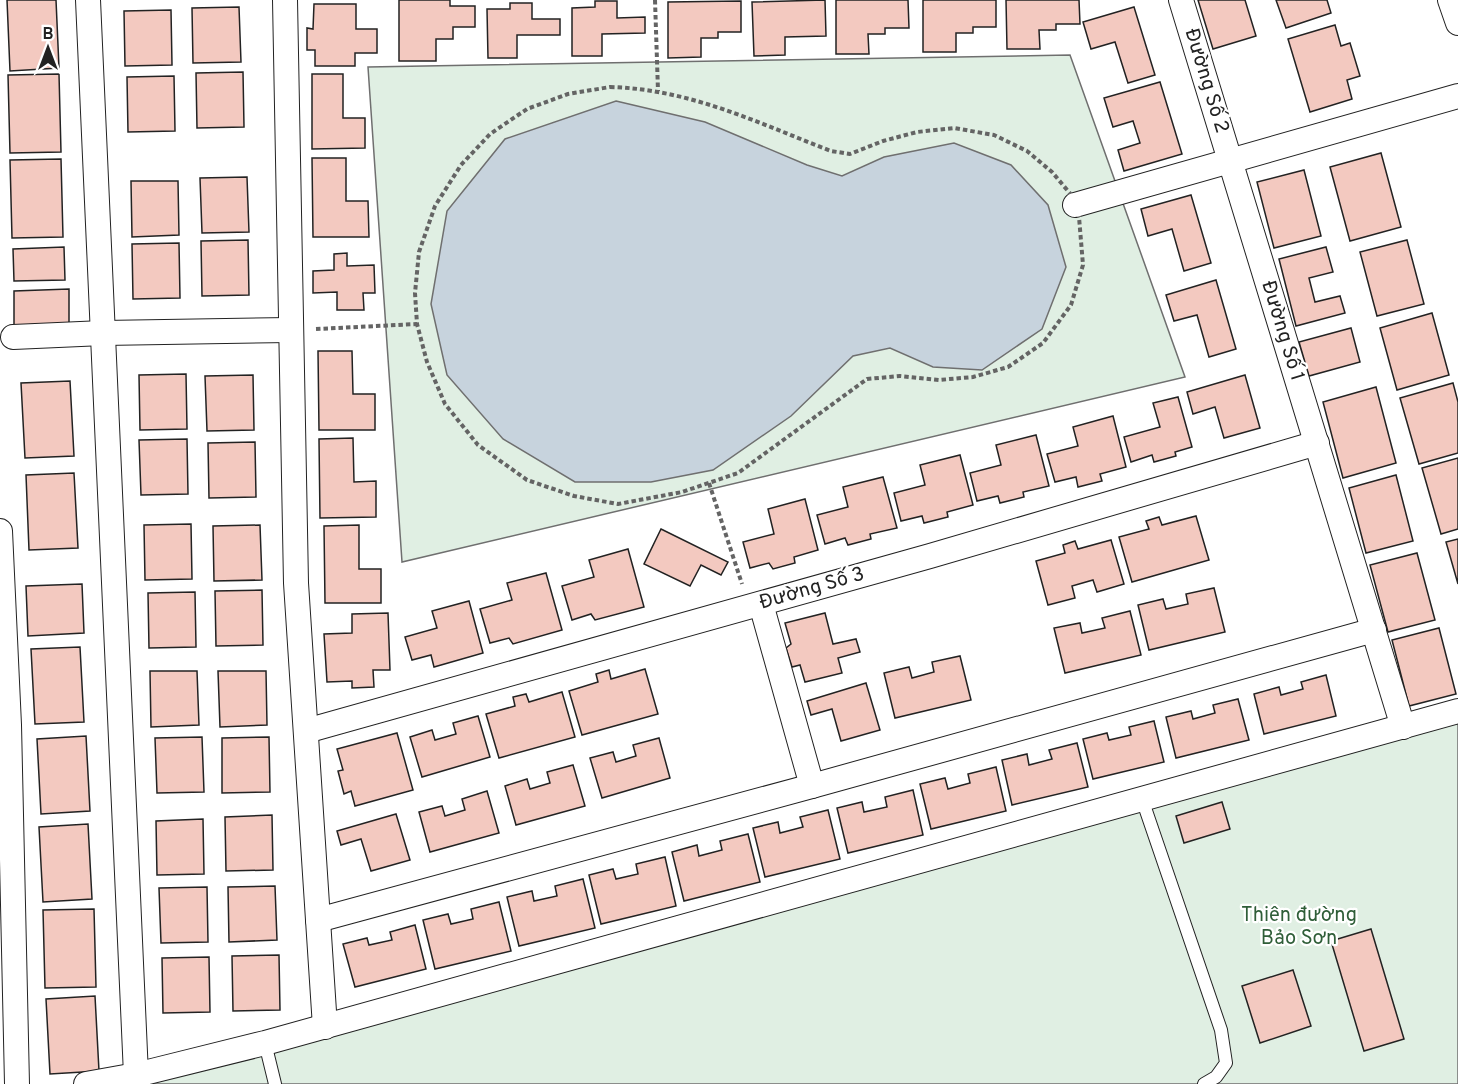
<svg xmlns="http://www.w3.org/2000/svg" width="1458" height="1084" viewBox="0 0 1458 1084" font-family="Overpass,sans-serif">
<style>
.green{fill:#e0efe3;stroke:#6f6f6f;stroke-width:1.5}
.water{fill:#c7d3dd;stroke:#6f6f6f;stroke-width:1.5}
.building{fill:#f3c9c0;stroke:#222;stroke-width:1.5}
.lines{fill:none;stroke-linecap:round;stroke-linejoin:round}
.service-casing{stroke:#222;stroke-width:14}
.minor-casing{stroke:#222;stroke-width:26}
.path{stroke:#646464;stroke-width:4;stroke-dasharray:4.5 3;stroke-linecap:butt}
.service{stroke:#fff;stroke-width:12}
.minor{stroke:#fff;stroke-width:24}
.labels{text-anchor:middle;dominant-baseline:central;stroke-width:4.5;stroke-linejoin:round;paint-order:stroke}
.street-label{font-size:20px;fill:#222;stroke:#fff}
.park-label{font-size:20px;fill:#2f5e38;stroke:#fff}
</style>
<rect width="100%" height="100%" fill="#fff"/>
<g class="green">
<polygon points="1070,55 1185,377 402,562 368,67"/>
<polygon points="1458,722 1458,1084 137,1084"/>
</g>
<polygon class="water" points="616,101 705,122 807,165 842,176 884,157 954,143 1011,165 1048,205 1066,267 1042,329 982,370 933,367 890,348 853,356 791,416 713,470 651,482 575,482 503,439 447,375 431,304 447,211 505,139"/>
<g class="building">
<polygon points="7,0 56,0 59,68 10,71"/>
<polygon points="399,0 450,0 450,6 475,6 475,27 453,27 453,39 436,39 436,61 399,61"/>
<polygon points="825,0 826,36 785,37 785,55 754,56 752,2"/>
<polygon points="836,0 908,0 909,28 885,28 885,34 868,34 869,54 836,54"/>
<polygon points="923,0 996,0 996,27 973,27 973,33 956,33 956,52 923,52"/>
<polygon points="1006,0 1079,0 1080,24 1056,24 1056,30 1039,30 1040,49 1007,49"/>
<polygon points="1198,0 1245,0 1256,36 1213,49"/>
<polygon points="1276,0 1327,0 1331,13 1286,28"/>
<polygon points="595,1 617,1 617,18 645,17 645,33 602,34 602,56 572,56 572,8 595,7"/>
<polygon points="741,1 741,32 718,32 718,38 701,38 701,57 668,58 668,2"/>
<polygon points="510,3 532,3 532,19 560,19 560,35 517,35 517,58 488,58 487,9 510,9"/>
<polygon points="314,4 356,4 356,29 377,29 377,53 355,53 355,66 315,66 315,50 307,50 307,28 313,29"/>
<polygon points="239,7 241,62 193,63 192,8"/>
<polygon points="1134,7 1155,75 1128,83 1115,42 1091,49 1083,22"/>
<polygon points="171,10 172,65 125,66 124,11"/>
<polygon points="1335,25 1341,46 1350,43 1360,76 1347,80 1352,99 1310,112 1288,39"/>
<polygon points="243,72 244,127 197,128 196,73"/>
<polygon points="59,74 61,152 10,153 8,75"/>
<polygon points="312,74 343,74 343,118 365,118 365,148 312,149"/>
<polygon points="174,76 175,131 128,132 127,77"/>
<polygon points="1160,82 1182,154 1124,171 1118,150 1140,143 1133,121 1113,127 1104,98"/>
<polygon points="1381,153 1401,227 1350,241 1330,167"/>
<polygon points="312,158 346,158 346,201 368,201 369,237 313,237"/>
<polygon points="61,159 63,237 12,238 10,160"/>
<polygon points="1304,170 1321,236 1274,248 1257,182"/>
<polygon points="247,177 249,232 202,233 200,178"/>
<polygon points="131,181 178,181 179,235 132,237"/>
<polygon points="1191,195 1211,263 1184,271 1172,229 1148,236 1141,209"/>
<polygon points="248,240 249,295 202,296 201,241"/>
<polygon points="1407,240 1424,304 1377,316 1360,252"/>
<polygon points="179,243 180,298 133,299 132,244"/>
<polygon points="64,247 65,280 14,281 13,249"/>
<polygon points="1326,247 1333,272 1309,278 1315,302 1340,296 1345,313 1296,326 1279,259"/>
<polygon points="347,253 347,266 374,265 375,293 363,293 364,310 337,310 337,292 313,293 313,271 334,270 334,254"/>
<polygon points="1216,280 1236,349 1209,357 1197,315 1174,321 1166,295"/>
<polygon points="69,289 69,324 14,325 14,291"/>
<polygon points="1432,313 1449,375 1397,390 1380,328"/>
<polygon points="1351,328 1360,362 1309,376 1299,342"/>
<polygon points="318,351 352,351 353,394 375,394 375,430 319,430"/>
<polygon points="186,374 187,429 140,430 139,375"/>
<polygon points="253,375 254,430 207,431 205,376"/>
<polygon points="1245,375 1260,428 1224,438 1215,407 1193,414 1187,392"/>
<polygon points="70,381 74,456 25,458 21,383"/>
<polygon points="1453,383 1458,402 1458,453 1419,464 1400,398"/>
<polygon points="1376,387 1396,463 1343,478 1323,402"/>
<polygon points="1178,397 1192,447 1175,452 1176,456 1154,462 1152,455 1131,462 1124,437 1160,427 1153,403"/>
<polygon points="1113,416 1126,467 1100,474 1102,481 1078,487 1076,477 1055,482 1047,454 1078,446 1073,427"/>
<polygon points="1036,435 1049,486 1023,492 1024,497 1000,503 998,496 977,501 970,473 1001,465 996,445"/>
<polygon points="353,438 354,482 376,481 376,517 320,518 319,439"/>
<polygon points="187,439 188,494 141,495 139,440"/>
<polygon points="255,442 256,497 209,498 208,443"/>
<polygon points="960,455 973,505 947,512 948,517 924,523 922,516 901,521 894,493 925,485 920,465"/>
<polygon points="1458,458 1458,529 1441,534 1422,468"/>
<polygon points="74,473 78,548 29,550 26,475"/>
<polygon points="1396,475 1413,541 1366,553 1349,488"/>
<polygon points="883,477 897,528 870,534 871,539 848,545 845,538 825,544 817,515 848,507 843,487"/>
<polygon points="805,499 818,550 794,557 795,563 773,569 769,563 750,568 743,542 774,534 768,509"/>
<polygon points="1196,516 1209,560 1132,582 1119,537 1149,529 1146,521 1159,517 1162,525"/>
<polygon points="191,524 192,579 145,580 144,525"/>
<polygon points="260,525 262,580 214,581 213,526"/>
<polygon points="359,525 359,569 381,569 381,603 325,603 324,526"/>
<polygon points="661,529 728,562 721,575 701,565 690,586 644,564"/>
<polygon points="1458,539 1458,584 1446,542"/>
<polygon points="1111,540 1124,584 1097,592 1093,580 1072,586 1075,598 1048,605 1036,561 1065,553 1063,545 1075,541 1078,549"/>
<polygon points="628,549 644,607 595,620 591,614 572,620 562,586 594,577 589,560"/>
<polygon points="1417,553 1435,620 1388,632 1370,565"/>
<polygon points="546,573 562,630 513,644 509,638 490,643 480,609 512,600 507,583"/>
<polygon points="82,584 84,633 28,636 26,586"/>
<polygon points="1214,588 1225,632 1149,650 1138,605 1163,599 1166,609 1188,604 1186,594"/>
<polygon points="262,590 263,645 216,646 215,591"/>
<polygon points="195,592 196,647 149,648 148,593"/>
<polygon points="469,601 483,653 434,667 431,655 412,660 405,637 437,628 432,611"/>
<polygon points="1130,611 1141,655 1065,673 1054,628 1080,623 1082,633 1105,628 1102,618"/>
<polygon points="388,613 390,670 373,670 374,687 352,688 352,681 327,682 324,634 352,633 352,614"/>
<polygon points="825,613 833,644 856,639 860,652 838,658 842,673 805,682 800,665 792,667 786,648 791,644 785,623"/>
<polygon points="1439,628 1456,694 1409,706 1392,640"/>
<polygon points="80,647 84,722 35,724 31,649"/>
<polygon points="960,656 971,700 895,718 884,673 909,667 912,678 934,672 932,662"/>
<polygon points="645,669 658,714 582,735 569,691 598,682 596,674 609,670 611,679"/>
<polygon points="150,671 197,671 199,725 151,727"/>
<polygon points="218,671 266,671 267,725 220,727"/>
<polygon points="1326,675 1336,716 1264,734 1254,694 1279,687 1281,695 1303,689 1301,682"/>
<polygon points="866,683 880,730 841,741 832,709 811,715 807,701"/>
<polygon points="562,692 575,737 499,758 486,714 515,706 513,697 526,694 529,702"/>
<polygon points="1238,699 1249,740 1176,758 1166,717 1191,711 1193,719 1215,713 1213,705"/>
<polygon points="478,716 490,757 422,777 410,737 432,730 435,740 456,734 453,723"/>
<polygon points="1154,721 1164,762 1093,779 1083,739 1107,733 1109,740 1131,735 1129,727"/>
<polygon points="397,733 413,790 355,806 351,791 344,794 338,771 343,770 337,749"/>
<polygon points="86,736 90,811 41,814 37,739"/>
<polygon points="202,737 204,792 157,793 155,738"/>
<polygon points="269,737 270,792 222,793 222,738"/>
<polygon points="659,738 670,778 602,798 590,758 613,752 616,762 636,756 633,745"/>
<polygon points="1077,743 1088,787 1012,805 1002,760 1027,754 1029,765 1052,759 1049,750"/>
<polygon points="573,765 585,806 516,825 505,786 527,779 530,789 550,783 547,772"/>
<polygon points="996,767 1006,811 931,829 920,784 945,778 948,789 970,783 968,774"/>
<polygon points="913,790 923,835 848,853 837,808 862,802 864,812 887,807 885,797"/>
<polygon points="487,791 499,833 430,852 419,812 442,806 445,816 465,810 462,799"/>
<polygon points="1222,802 1230,829 1184,843 1176,816"/>
<polygon points="828,810 840,859 765,877 753,828 778,822 780,833 803,827 800,817"/>
<polygon points="396,814 410,860 371,871 361,839 341,845 337,831"/>
<polygon points="272,815 273,870 226,871 225,817"/>
<polygon points="203,819 204,874 157,875 156,821"/>
<polygon points="88,824 92,899 43,902 39,827"/>
<polygon points="748,834 760,882 684,901 672,852 697,845 699,856 722,850 720,841"/>
<polygon points="665,857 676,906 601,924 589,875 613,869 616,879 638,874 636,864"/>
<polygon points="583,879 595,928 519,946 507,897 532,891 534,901 557,896 555,886"/>
<polygon points="275,886 277,940 229,942 228,887"/>
<polygon points="207,887 208,942 161,943 159,888"/>
<polygon points="499,902 511,951 435,969 423,920 448,914 451,924 473,919 471,909"/>
<polygon points="94,909 96,987 45,988 43,910"/>
<polygon points="415,925 426,969 355,987 343,944 367,938 369,945 392,940 390,932"/>
<polygon points="1371,929 1404,1039 1364,1051 1331,941"/>
<polygon points="279,955 280,1010 233,1011 232,956"/>
<polygon points="209,957 210,1012 163,1013 162,958"/>
<polygon points="1293,970 1311,1026 1260,1043 1242,986"/>
<polygon points="95,996 99,1071 50,1074 46,999"/>
</g>
<g class="lines">
<defs>
<g id="service">
<polyline points="1142,799 1221,1030 1226,1063 1216,1077 1204,1084"/>
<polyline points="265,1043 275,1084"/>
</g>
<g id="minor">
<polyline points="88,0 136,1075"/>
<polyline points="285,0 296,583 325,1027"/>
<polyline points="1181,0 1403,727"/>
<polyline points="1450,0 1458,23"/>
<polyline points="1075,205 1458,96"/>
<polyline points="13,337 103,333 290,330"/>
<polyline points="0,531 9,725 17,1084"/>
<polyline points="761,604 812,786"/>
<polyline points="306,731 930,556 1317,443"/>
<polyline points="318,920 812,786 1374,630"/>
<polyline points="86,1084 136,1075 265,1043 1458,711"/>
</g>
</defs>
<use href="#service" class="service-casing"/>
<use href="#minor" class="minor-casing"/>
<g class="path">
<polyline points="655,0 658,91"/>
<path d="M610,87C690,89 758,123 831,151L850,154L883,141L917,132L954,128L994,135L1027,151L1052,172L1073,197L1079,217L1083,265L1071,305L1043,343L1008,367L973,377L939,380L900,376L867,379L738,473L682,492L618,504L574,496L527,480L478,445L445,404L427,362L417,324L415,293L419,252L435,206L461,165L490,134L527,109L568,94Z"/>
<polyline points="316,329 417,324"/>
<polyline points="709,483 742,584"/>
</g>
<use href="#service" class="service"/>
<use href="#minor" class="minor"/>
</g>
<g class="labels">
<g class="street-label">
<text transform="translate(1206 81) rotate(73)">Đường Số 2</text>
<text transform="translate(1282 331) rotate(73)">Đường Số 1</text>
<text transform="translate(812 589) rotate(-16)">Đường Số 3</text>
</g>
<g class="park-label">
<text x="1299" y="916">Thiên đường<tspan x="1299" dy="23">Bảo Sơn</tspan></text>
</g>
</g>
<g transform="translate(48 48)" stroke="#ffffff" stroke-width="4.5" paint-order="stroke">
<path d="M0-4.5L10 22L0 15L-10 22Z" fill="#222222"/>
<text y="-9" font-size="16" font-weight="bold" text-anchor="middle" fill="#222222">B</text>
</g>
</svg>
